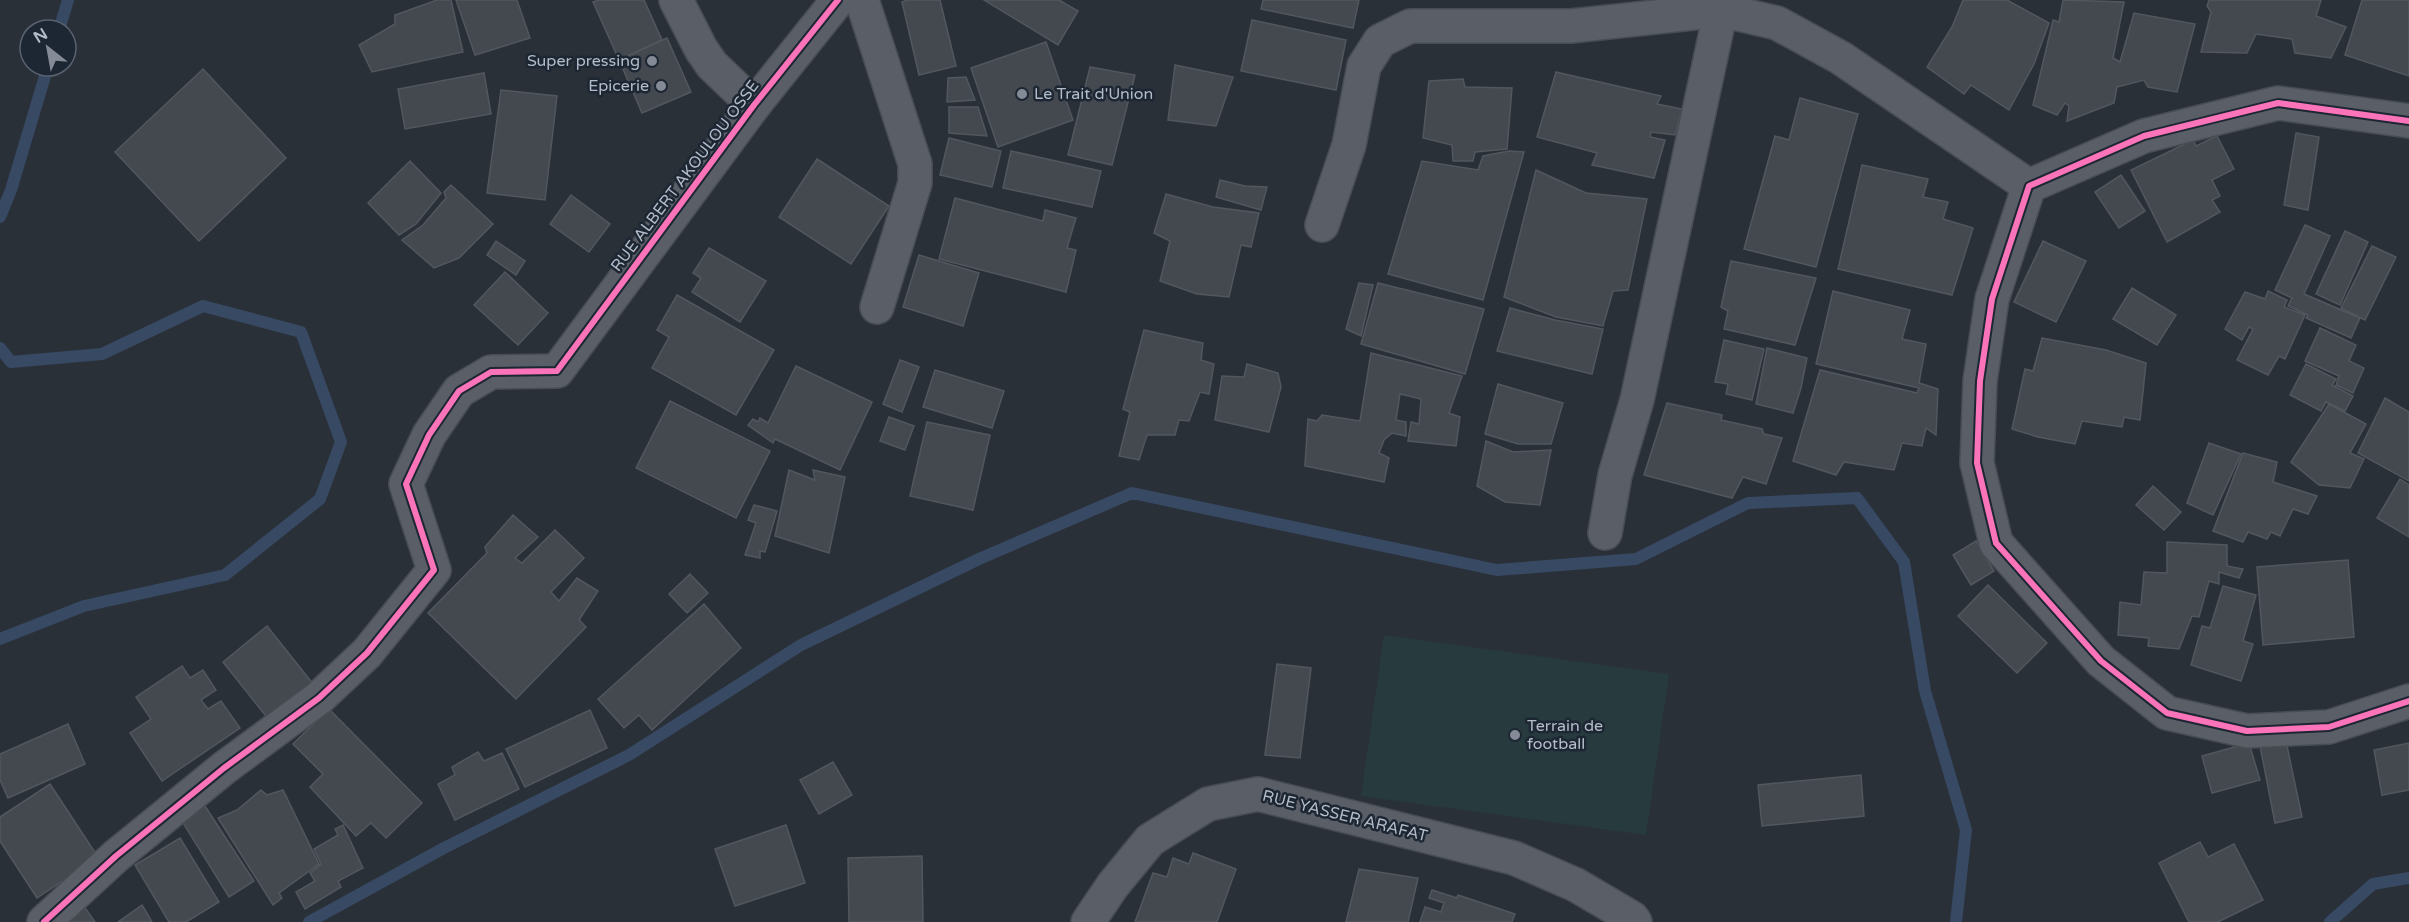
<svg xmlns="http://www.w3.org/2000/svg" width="2409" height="922" viewBox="0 0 2409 922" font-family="'Varela Round',sans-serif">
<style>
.green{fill:#273a3e}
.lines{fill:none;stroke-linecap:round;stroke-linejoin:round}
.stream{stroke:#384963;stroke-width:12}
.building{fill:#444950;stroke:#52575f;stroke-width:1.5}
.minor-casing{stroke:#484c53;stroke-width:36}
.minor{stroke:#5a5e66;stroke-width:33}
.cycleway-casing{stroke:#1d2633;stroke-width:10}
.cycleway{stroke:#fb73b8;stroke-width:6}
.poi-dot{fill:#848b96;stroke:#1d2633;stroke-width:2}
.labels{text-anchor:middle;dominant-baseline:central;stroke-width:5;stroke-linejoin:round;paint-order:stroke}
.poi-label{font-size:16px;fill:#b4bcc9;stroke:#1d2633;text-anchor:end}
.street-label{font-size:16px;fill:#b4bcc9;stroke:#1d2633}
</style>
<rect width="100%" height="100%" fill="#2a3038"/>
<polygon class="green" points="1384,635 1669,674 1646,835 1361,796"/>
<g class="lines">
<g class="stream">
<polyline points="59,30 68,0"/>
<polyline points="0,217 11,190 48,66"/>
<polyline points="0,348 11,362 102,354 203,306 301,332 341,442 320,499 225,575 84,606 0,639"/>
<polyline points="309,922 442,849 629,755 801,645 979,559 1132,493 1497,570 1636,559 1748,503 1857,498 1904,562 1925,691 1966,830 1956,922"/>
<polyline points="2330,922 2373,884 2409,878"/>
</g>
</g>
<g class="building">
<polygon points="437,0 451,0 463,52 372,72 359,45 395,24 395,15"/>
<polygon points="456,0 517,0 530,38 475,55"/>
<polygon points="599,0 644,0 662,40 619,60 593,2"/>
<polygon points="908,0 940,0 956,66 919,75 902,2"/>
<polygon points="984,0 1059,0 1078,11 1058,45"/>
<polygon points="1263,0 1359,0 1353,28 1261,9"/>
<polygon points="1963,0 2007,0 2049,23 2034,64 2009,110 1971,85 1964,94 1927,67 1952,27"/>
<polygon points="2063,0 2124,2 2113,58 2120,62 2134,13 2195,24 2177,92 2148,87 2144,80 2117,87 2114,103 2067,121 2069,106 2065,103 2057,115 2033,105 2053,20 2059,22"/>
<polygon points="2209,0 2321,0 2316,16 2346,27 2331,58 2295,53 2292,39 2256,34 2247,53 2201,52 2211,12 2207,6"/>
<polygon points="2362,0 2409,0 2409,76 2345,55"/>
<polygon points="1252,20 1346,40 1336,90 1241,71"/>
<polygon points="667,38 691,92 642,113 619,60"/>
<polygon points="1046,42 1073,120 998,147 971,68"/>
<polygon points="1175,65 1233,77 1216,126 1168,120"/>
<polygon points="1090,67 1135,75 1112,165 1068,155"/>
<polygon points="203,69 286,158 199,241 115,152"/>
<polygon points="1556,72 1661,96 1657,104 1682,109 1675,135 1651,132 1650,137 1665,140 1654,178 1592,165 1597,153 1537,137"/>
<polygon points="484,73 491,114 405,129 398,89"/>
<polygon points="966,77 975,100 947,102 948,78"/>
<polygon points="1463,79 1465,87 1512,88 1507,149 1475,152 1473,161 1453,161 1452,145 1423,138 1429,81"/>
<polygon points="501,90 557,96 545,200 487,193"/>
<polygon points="1800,98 1858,114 1816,267 1744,249 1775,136 1789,140"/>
<polygon points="949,107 978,107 987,136 949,133"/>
<polygon points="2296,133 2319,137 2308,210 2284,205"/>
<polygon points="2217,136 2234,169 2212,180 2220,196 2212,200 2220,212 2167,242 2131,170 2193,140 2196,146"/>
<polygon points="949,138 1001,151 992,187 940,175"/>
<polygon points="1011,151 1101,171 1092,207 1003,188"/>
<polygon points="1509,151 1524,152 1483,300 1388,274 1422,161 1478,170 1483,156"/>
<polygon points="817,159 889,206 851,264 779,217"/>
<polygon points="410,161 441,193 416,224 399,235 368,203"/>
<polygon points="1862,165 1928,179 1923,197 1948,202 1943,219 1973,228 1952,295 1838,269"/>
<polygon points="1536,170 1586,193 1647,199 1628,290 1613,291 1603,326 1556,317 1504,297"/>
<polygon points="2121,175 2145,211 2119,228 2095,192"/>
<polygon points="1220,180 1245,186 1267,187 1261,210 1216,197"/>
<polygon points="451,185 493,224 459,258 434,268 402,240 423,225 446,198 444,192"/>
<polygon points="1166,194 1213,207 1259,213 1251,247 1241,245 1229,297 1197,294 1160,281 1170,241 1154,233"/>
<polygon points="571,195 610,224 589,252 550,224"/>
<polygon points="955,198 1043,221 1045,210 1076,218 1067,248 1076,250 1066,292 939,259"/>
<polygon points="2305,225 2330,236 2304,294 2360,318 2351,338 2306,318 2308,315 2288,306 2292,298 2275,290"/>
<polygon points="2345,231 2368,242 2340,305 2316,294"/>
<polygon points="496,241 525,261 516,275 487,255"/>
<polygon points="2043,241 2086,261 2056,322 2014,302"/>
<polygon points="2372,246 2396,257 2365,320 2341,308"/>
<polygon points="709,248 766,281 740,322 692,292 701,278 693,273"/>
<polygon points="919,255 979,273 963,326 903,307"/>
<polygon points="1731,261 1816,278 1795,345 1724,329 1728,311 1721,307"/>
<polygon points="505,272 548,313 518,345 474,305"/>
<polygon points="1359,283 1373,285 1361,336 1346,329"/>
<polygon points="1378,283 1484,309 1465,374 1361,344"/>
<polygon points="2132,288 2176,315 2157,345 2113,319"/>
<polygon points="1833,291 1910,310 1902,339 1926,344 1919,383 1938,389 1936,435 1926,428 1922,446 1902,443 1894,470 1844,462 1836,475 1793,461 1820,370 1917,393 1919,388 1816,364"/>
<polygon points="2268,291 2287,300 2284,307 2305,315 2285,359 2279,356 2268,375 2237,360 2253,329 2249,327 2242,340 2225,329 2245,292 2265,299"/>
<polygon points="677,295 774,350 736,415 652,368 669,337 657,330"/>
<polygon points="1510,308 1555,320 1603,329 1592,374 1497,351"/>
<polygon points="2320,328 2356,345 2349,361 2364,368 2353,393 2336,385 2339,376 2305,361"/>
<polygon points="1144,330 1203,343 1201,360 1214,364 1209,394 1200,392 1189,421 1179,420 1175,435 1147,435 1139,460 1119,456 1130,412 1123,409"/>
<polygon points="2042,338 2106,350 2146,363 2140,420 2124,417 2122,427 2082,421 2075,444 2038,437 2012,429 2025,369 2033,371"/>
<polygon points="1724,340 1764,349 1752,400 1726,394 1728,384 1715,382"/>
<polygon points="1767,348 1807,358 1801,388 1793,413 1756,404"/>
<polygon points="1371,353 1462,376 1449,413 1460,417 1456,446 1408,441 1411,422 1419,424 1421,399 1400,394 1396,420 1406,422 1406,436 1392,433 1384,440 1379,453 1389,458 1384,482 1305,466 1308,419 1317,421 1322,415 1360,421"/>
<polygon points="900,360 919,367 902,412 883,404"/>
<polygon points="1247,364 1278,373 1281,387 1269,432 1215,420 1222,376 1244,377"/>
<polygon points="2306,364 2336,379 2332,385 2353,396 2345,411 2326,402 2321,411 2290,395"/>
<polygon points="796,366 872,402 840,470 775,439 773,443 748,425 753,419 758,422 760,418 768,423"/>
<polygon points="935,370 1004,391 992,428 923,407"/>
<polygon points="1498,384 1563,403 1551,444 1518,444 1485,434"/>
<polygon points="2385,398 2409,412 2409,481 2358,453"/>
<polygon points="670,401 770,451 736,518 636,468"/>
<polygon points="1667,403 1722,415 1721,420 1762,429 1764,434 1782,438 1766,484 1743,477 1732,498 1644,475"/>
<polygon points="2329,404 2366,424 2350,453 2364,459 2350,488 2319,485 2291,462"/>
<polygon points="889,417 914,426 905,450 880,441"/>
<polygon points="927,422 990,435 973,510 910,496"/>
<polygon points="1486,441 1513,452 1551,450 1540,505 1505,502 1477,486"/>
<polygon points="2209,443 2241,454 2213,515 2187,503"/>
<polygon points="2243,453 2277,462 2273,482 2317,496 2308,514 2293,509 2280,536 2271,532 2267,539 2248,532 2243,542 2213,531"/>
<polygon points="789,470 815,480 813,470 845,477 829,553 775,536"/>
<polygon points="2400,479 2409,485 2409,537 2377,518"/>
<polygon points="2153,486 2181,512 2164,530 2136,505"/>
<polygon points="754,505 777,511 765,552 760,551 760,558 745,555 756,523 748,520"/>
<polygon points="513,515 538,537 515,558 522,563 555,530 584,558 551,592 559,601 577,578 598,591 579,620 586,627 516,699 428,613 487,553 485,547"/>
<polygon points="1976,541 1994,571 1971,585 1953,555"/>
<polygon points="2167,542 2227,545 2227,566 2243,569 2239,578 2219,572 2219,584 2209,581 2199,617 2192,616 2179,649 2148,646 2149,638 2118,635 2120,602 2141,605 2144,572 2167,573"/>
<polygon points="2348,560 2354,637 2263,645 2257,567"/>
<polygon points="690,574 708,593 687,613 669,594"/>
<polygon points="1988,585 2047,643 2017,673 1958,616"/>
<polygon points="2223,586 2256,595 2243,641 2253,644 2241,681 2191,665 2202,626 2210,628"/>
<polygon points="704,604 741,648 652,730 639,715 624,728 598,699"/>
<polygon points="267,626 313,684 269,720 223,662"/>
<polygon points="1277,664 1311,668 1300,758 1265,755"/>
<polygon points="182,666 190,678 203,670 216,690 201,700 208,709 221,701 240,728 162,781 130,733 151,719 136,697"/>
<polygon points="329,709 422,803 386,838 371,823 356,836 310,787 323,774 293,744"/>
<polygon points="590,710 607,748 525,787 506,749"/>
<polygon points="68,724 85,764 8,798 0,780 0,754"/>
<polygon points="2286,741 2302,817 2275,823 2260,746"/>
<polygon points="2249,743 2260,780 2212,793 2202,756"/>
<polygon points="2409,743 2409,790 2382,795 2374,750"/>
<polygon points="478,752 484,761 502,753 519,789 455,820 438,784 455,775 452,767"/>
<polygon points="833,762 852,795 819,814 800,780"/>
<polygon points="1861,775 1864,816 1762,826 1758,785"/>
<polygon points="50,784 98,857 37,898 0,841 0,817"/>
<polygon points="261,790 267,795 283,790 319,864 279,893 282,898 273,905 218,818 237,810"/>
<polygon points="201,800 254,881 229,897 180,818"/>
<polygon points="343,825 363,868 338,881 341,887 305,909 296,892 315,881 310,873 321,864 314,849 338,835 335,829"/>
<polygon points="786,825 805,883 735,906 715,849"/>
<polygon points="180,838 219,902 186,922 169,922 135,865"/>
<polygon points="2200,842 2208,857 2234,844 2263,900 2218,922 2189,922 2159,863"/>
<polygon points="1193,853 1236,869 1217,922 1135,922 1153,873 1167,877 1173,858 1189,864"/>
<polygon points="922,856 923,922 849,922 848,858"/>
<polygon points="1359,869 1418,878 1408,922 1346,922"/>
<polygon points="1432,890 1457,898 1458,895 1515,914 1512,922 1420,922 1425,907 1441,912 1444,903 1429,898"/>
<polygon points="83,905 95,922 59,922"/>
<polygon points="142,905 152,922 118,922"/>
</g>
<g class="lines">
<defs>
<g id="minor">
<polyline points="676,0 701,49 712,65 754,105"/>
<polyline points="862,0 915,164 915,183 877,307"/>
<polyline points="2409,121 2278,103 2144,136 2029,186 1992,299 1980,381 1977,463 1996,543 2101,661 2167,713 2247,731 2329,727 2409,701"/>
<polyline points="1322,225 1349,145 1364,66 1380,41 1410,26 1571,26 1721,10 1777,23 1841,58 2029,186"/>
<polyline points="1605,533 1615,475 1637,400 1723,0"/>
<polyline points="44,922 116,856 224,768 319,698 367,653 434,570 406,484 429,435 459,391 491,372 557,371 754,105 838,0"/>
<polyline points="1088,922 1113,885 1150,840 1208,804 1258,794 1514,858 1576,885 1632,918 1635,922"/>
</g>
</defs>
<use href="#minor" class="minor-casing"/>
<use href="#minor" class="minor"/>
<defs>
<g id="cycleway">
<polyline points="2409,121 2278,103 2144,136 2029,186 1992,299 1980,381 1977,463 1996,543 2101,661 2167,713 2247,731 2329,727 2409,701"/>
<polyline points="44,922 116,856 224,768 319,698 367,653 434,570 406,484 429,435 459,391 491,372 557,371 754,105 838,0"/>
</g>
</defs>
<use href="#cycleway" class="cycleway-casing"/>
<use href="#cycleway" class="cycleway"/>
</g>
<g class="poi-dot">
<circle cx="652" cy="61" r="6"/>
<circle cx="661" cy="86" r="6"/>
<circle cx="1022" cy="94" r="6"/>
<circle cx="1515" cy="735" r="6"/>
</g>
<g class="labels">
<g class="poi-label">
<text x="640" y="61">Super pressing</text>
<text x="649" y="86">Epicerie</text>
<text x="1034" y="94" text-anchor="start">Le Trait d'Union</text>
<text x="1527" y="726" text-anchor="start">Terrain de<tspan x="1527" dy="18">football</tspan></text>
</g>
<g class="street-label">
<text transform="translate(685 176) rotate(-53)">RUE ALBERT AKOULOU OSSE</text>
<text transform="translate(1345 816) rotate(14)">RUE YASSER ARAFAT</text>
</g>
</g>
<g transform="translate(48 48) rotate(329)"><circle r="28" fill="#1d2633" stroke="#59626f" stroke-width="1.5"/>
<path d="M0-4.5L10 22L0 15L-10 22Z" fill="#848b96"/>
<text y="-9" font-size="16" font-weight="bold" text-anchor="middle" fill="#b4bcc9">N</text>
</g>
</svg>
